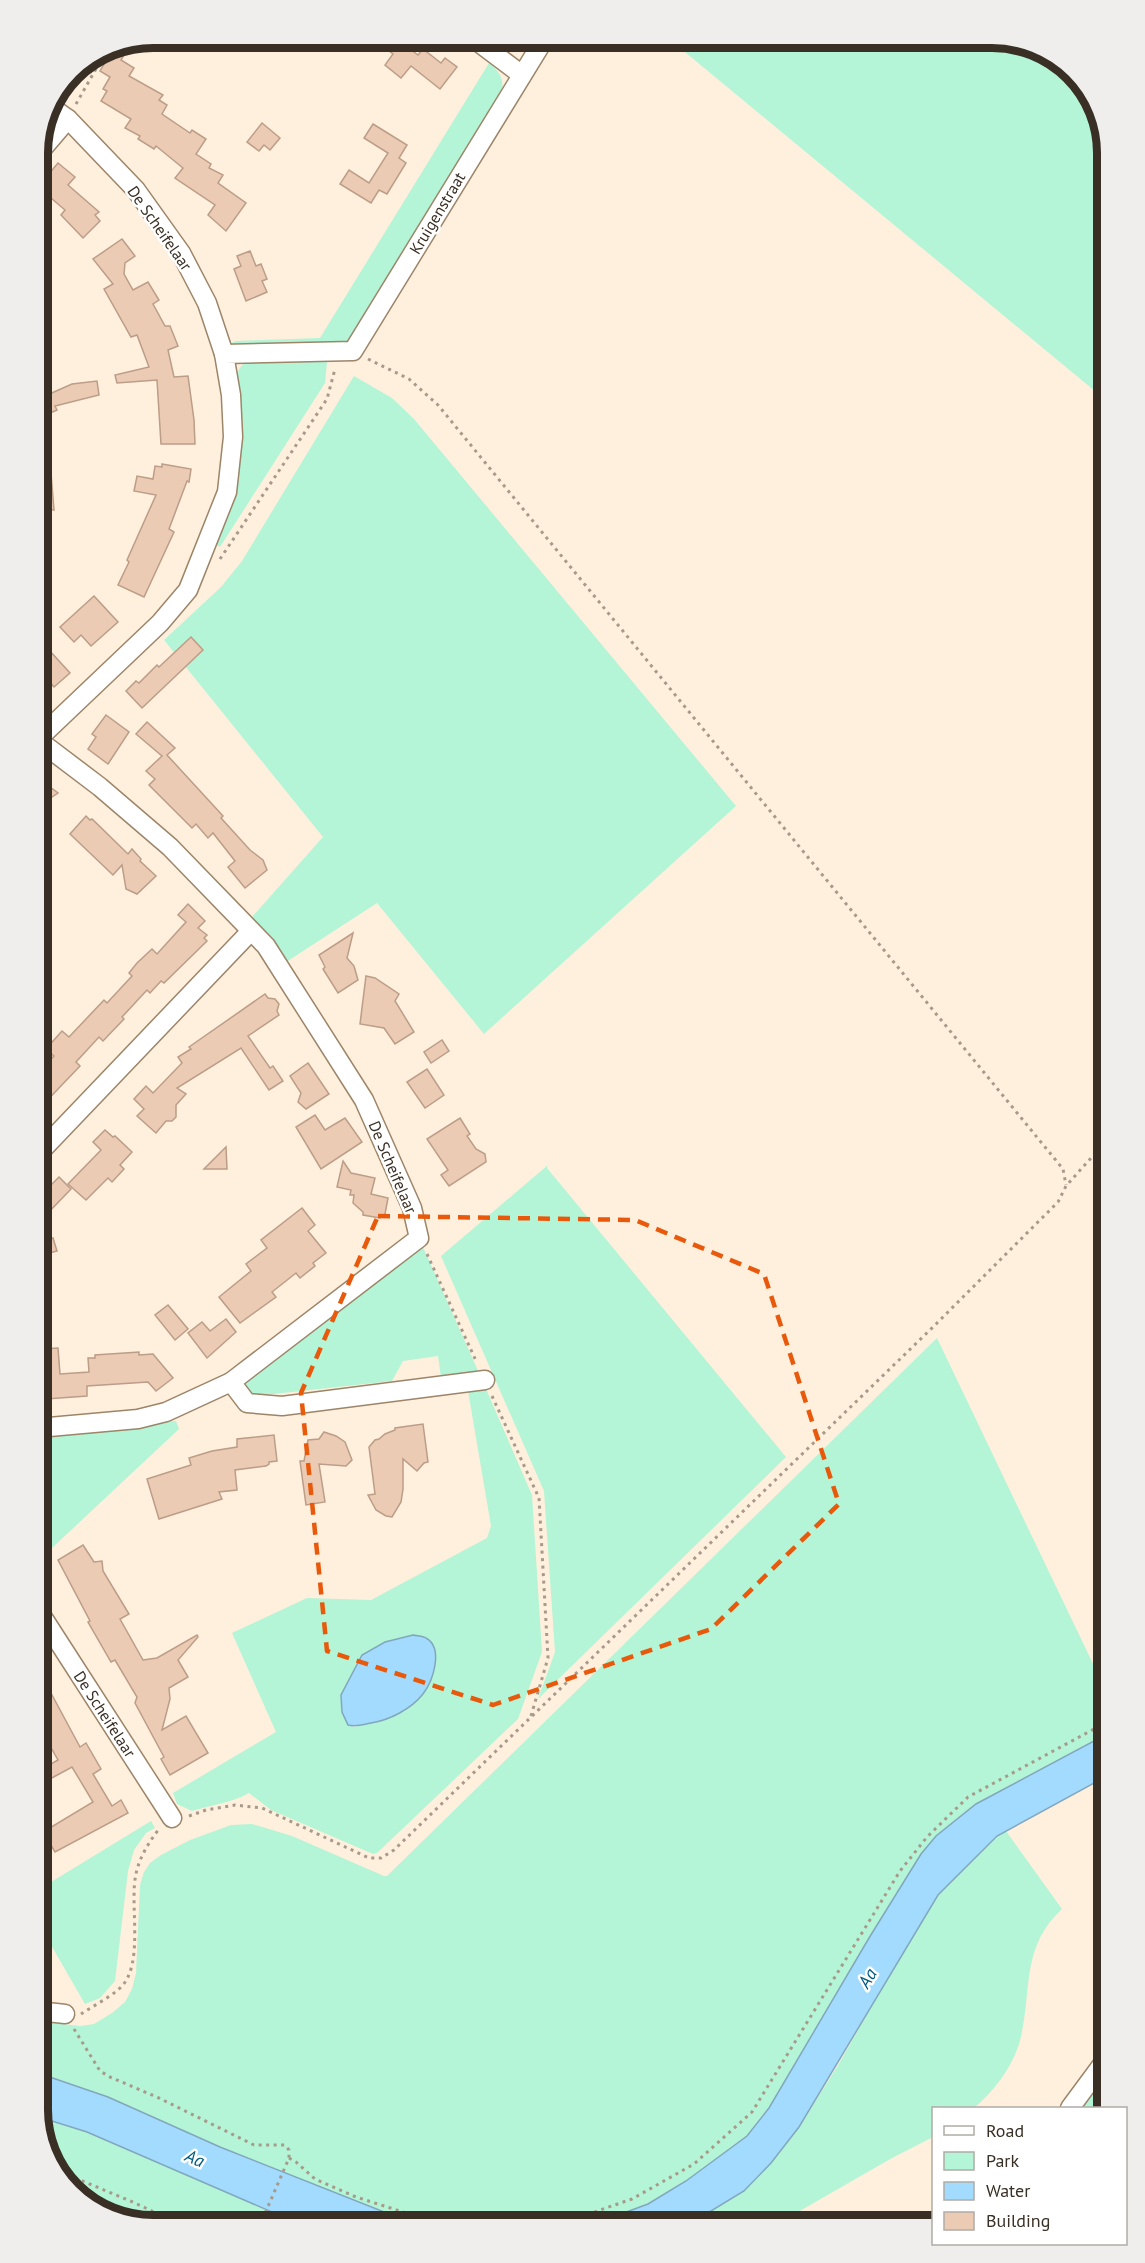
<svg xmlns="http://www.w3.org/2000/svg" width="1145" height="2263" viewBox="0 0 1145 2263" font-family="'PT Sans',sans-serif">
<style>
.green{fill:#b3f5d6;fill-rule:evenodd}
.water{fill:#a2dbfe;stroke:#82a7bd;stroke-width:1.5}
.building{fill:#eccbb5;stroke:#bc9d87;stroke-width:1.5}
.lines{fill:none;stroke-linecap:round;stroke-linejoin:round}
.minor-casing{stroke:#9c8569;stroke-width:21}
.path{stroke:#a89a8b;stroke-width:3;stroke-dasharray:3 4.5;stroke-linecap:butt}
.minor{stroke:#fff;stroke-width:18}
.marked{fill:none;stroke:#e8590c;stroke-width:4.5;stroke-dasharray:12 8;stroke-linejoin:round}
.labels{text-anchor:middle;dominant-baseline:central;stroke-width:5;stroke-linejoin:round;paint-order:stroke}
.street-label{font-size:16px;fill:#392f24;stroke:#fff}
.water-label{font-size:18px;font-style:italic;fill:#005a7f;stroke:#fff}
.rim{fill:none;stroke:#392f24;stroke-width:8}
</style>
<rect width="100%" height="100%" fill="#ffefdd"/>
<g class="green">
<polygon points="668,38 1000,38 1062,61 1099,109 1107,153 1107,401"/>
<path d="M489,63C500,72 504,79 502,92L353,339L342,346L243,348L231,343L236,341L320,338Z"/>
<path d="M255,359L327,362L325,383L220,547L215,544L232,502L241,450L237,375C240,364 245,362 255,359Z"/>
<polygon points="354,376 392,398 414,419 736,806 484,1034 377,903 280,966 245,925 323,837 164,640 221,587 242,561"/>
<polygon points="548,1165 547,1168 786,1457 538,1699 555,1652 544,1491 441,1256"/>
<polygon points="419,1238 479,1373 441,1377 438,1356 403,1361 392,1381 255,1396 242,1387 239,1374"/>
<polygon points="937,1338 1107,1693 1107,1734 976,1804 936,1836 769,2108 747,2136 686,2181 648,2204 604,2222 591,2225 417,2225 220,2147 108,2097 38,2073 38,2021 80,2026 94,2024 112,2013 125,2002 132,1989 136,1973 140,1885 144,1872 150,1863 161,1855 190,1840 231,1825 252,1824 292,1836 384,1876 387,1876"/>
<path d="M483,1382L532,1495L542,1652L518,1719L377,1853L373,1854L271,1810L249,1793C231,1803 211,1805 192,1811L177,1804L173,1793L276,1732L232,1633L307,1598L371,1600L487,1538L491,1526L467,1385ZM426,1637L433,1645L435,1655L362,1725L355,1727L348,1725Z"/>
<polygon points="176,1421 179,1429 38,1561 38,1432"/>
<polygon points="151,1821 155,1828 146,1833 134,1850 128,1871 115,1981 100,1998 85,2004 47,1938 38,1942 38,1890"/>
<path d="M1006,1831L1062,1909C1019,1948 1033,1995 1019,2044C1011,2069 994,2091 974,2108H934L933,2137L892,2158L784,2220V2225H688L744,2191L771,2163L799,2127L837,2067L923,1916C942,1889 977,1846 1006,1831Z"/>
<polygon points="1107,2074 1107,2108 1081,2108"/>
<polygon points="39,2117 87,2132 302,2225 146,2225 89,2206 46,2154"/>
</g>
<g class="water">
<path d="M413,1635C417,1636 423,1636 426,1638C444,1648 433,1681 423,1694C411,1709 390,1720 371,1723C363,1725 356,1727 348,1725L342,1712L341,1695L362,1655L385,1642Z"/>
<polygon points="1107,1734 1107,1776 997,1836 938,1895 799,2127 771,2163 744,2191 688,2225 591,2225 648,2204 686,2181 747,2136 769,2108 869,1938 921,1854 936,1836 976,1804"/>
<polygon points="38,2073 108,2097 220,2147 417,2225 302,2225 87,2132 39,2117"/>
</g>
<g class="building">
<polygon points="372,38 395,38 418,55 423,49 441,63 445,58 457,67 440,89 411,66 401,78 385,65 393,54"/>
<polygon points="118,44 127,50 121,60 134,68 129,76 163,95 159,100 167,105 162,114 190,133 192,130 206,139 196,154 211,164 209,168 223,175 218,183 246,203 226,231 208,215 215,205 175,178 183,168 156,146 154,149 138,139 140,136 125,128 131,119 101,101 107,91 103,89 110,77 100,71 115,45"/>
<polygon points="262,123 280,138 270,150 264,145 259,151 247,142"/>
<polygon points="373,124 407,145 399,158 406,163 387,194 379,190 371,203 340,184 349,170 369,183 388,153 364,138"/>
<polygon points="58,163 75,177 68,185 99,212 95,215 100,221 83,238 61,215 65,210 38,187"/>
<polygon points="122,239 135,256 125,263 124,274 133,290 148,282 159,300 153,304 165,326 170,326 178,346 168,350 174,377 188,376 194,420 195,444 161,444 157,380 117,383 115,375 149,367 137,335 131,337 104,289 113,284 93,259"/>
<polygon points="250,251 256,266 261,264 267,279 262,281 267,292 246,301 234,269 241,266 237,256"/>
<polygon points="97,381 99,395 55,406 57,410 38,418 38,399 72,384"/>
<polygon points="38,436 48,436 54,510 38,507"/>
<polygon points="162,464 191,469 189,482 187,481 169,529 174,532 144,597 118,585 129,562 127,560 156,495 134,491 137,476 153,479 155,466 162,467"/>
<polygon points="94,596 118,622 91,646 81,635 74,642 60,627"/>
<polygon points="191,637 203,650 142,708 126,691 136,681 139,683 157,665 159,667"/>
<polygon points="49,650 70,673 54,687 48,680 38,689 38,660"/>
<polygon points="106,715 129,732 108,764 88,749 96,737 92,734"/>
<polygon points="147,722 175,748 167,755 223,816 221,818 250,850 263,860 267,870 245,888 228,867 235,861 213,833 208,838 196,824 192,828 149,785 155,779 146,771 162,756 136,734"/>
<polygon points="38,778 58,793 43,803 38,795"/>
<polygon points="86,816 90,820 92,819 128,854 132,849 141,859 140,861 156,876 137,894 126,889 122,865 113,875 70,834"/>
<polygon points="188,904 205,921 198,928 207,935 204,938 207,941 164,983 161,981 150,993 147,990 122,1017 124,1019 103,1041 99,1037 76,1062 80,1066 38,1110 38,1073 54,1056 46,1049 62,1031 69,1037 104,1000 107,1003 132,976 129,973 137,963 152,949 157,954 186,922 178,915"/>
<polygon points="353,933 347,958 354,966 358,980 338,993 323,969 325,967 319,955"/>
<polygon points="366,976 375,978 399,994 395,1001 414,1032 395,1044 384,1028 360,1024"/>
<polygon points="265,994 268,998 275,999 279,1004 277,1011 279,1015 248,1036 270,1068 273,1066 283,1081 269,1090 241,1048 177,1088 186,1094 176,1105 176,1117 172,1121 166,1121 156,1133 137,1116 144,1109 134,1099 146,1086 153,1093 182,1063 178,1057 191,1049 189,1047"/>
<polygon points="442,1040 449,1051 431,1063 424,1052"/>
<polygon points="308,1063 329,1094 306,1109 298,1102 301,1093 290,1076"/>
<polygon points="427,1069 444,1095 425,1108 407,1082"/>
<polygon points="315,1115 325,1130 345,1118 362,1142 321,1169 296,1127"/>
<polygon points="460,1118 470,1134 467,1136 476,1149 485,1154 486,1162 449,1186 441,1175 448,1170 427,1139"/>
<polygon points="105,1130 113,1137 115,1136 132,1152 120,1165 124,1169 112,1182 108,1178 86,1200 68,1184 101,1150 93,1142"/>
<polygon points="226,1147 227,1169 204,1169"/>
<polygon points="343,1161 351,1173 375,1178 371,1194 388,1198 385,1214 380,1218 363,1215 363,1212 353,1203 354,1195 350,1195 351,1190 337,1187"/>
<polygon points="59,1177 71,1189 45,1216 50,1239 53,1238 57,1251 38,1256 38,1198"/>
<polygon points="302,1208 315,1225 308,1231 326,1253 313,1263 315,1266 300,1278 296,1273 272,1292 276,1297 240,1323 219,1297 251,1271 246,1264 267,1248 261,1240"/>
<polygon points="168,1305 188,1329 175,1340 155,1315"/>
<polygon points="226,1319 236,1332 207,1358 188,1333 202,1322 210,1331"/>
<polygon points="58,1348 60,1374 89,1372 88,1358 95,1358 95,1355 139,1352 139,1355 153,1354 173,1378 156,1391 148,1382 87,1386 87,1396 46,1399 42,1349"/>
<polygon points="423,1424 428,1462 424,1463 417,1471 403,1459 403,1489 401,1502 392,1517 386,1516 376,1510 368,1495 375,1494 369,1447 375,1440 379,1439 385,1434 395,1430 395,1428"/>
<polygon points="324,1432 336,1436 345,1442 352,1460 346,1466 319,1464 325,1502 306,1505 300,1461 304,1461 308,1440 319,1439"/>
<polygon points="274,1435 277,1461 269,1462 269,1464 266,1466 235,1470 237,1490 219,1492 222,1499 159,1519 147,1479 191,1465 189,1458 212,1451 237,1447 237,1439"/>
<polygon points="83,1545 94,1562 102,1561 103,1571 129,1614 120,1619 143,1660 157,1658 197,1635 198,1637 178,1660 188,1677 169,1688 170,1699 162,1730 186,1716 208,1753 170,1775 161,1759 164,1757 135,1703 137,1697 115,1660 111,1662 88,1622 90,1621 58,1560"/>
<polygon points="38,1669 80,1747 86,1743 101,1769 93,1774 112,1806 121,1800 128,1813 55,1852 43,1832 93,1802 72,1767 50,1779 44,1768 58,1760 38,1725"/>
</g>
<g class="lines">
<defs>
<g id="minor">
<polyline points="473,38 522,75"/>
<polyline points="54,109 68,119 136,190 181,253 207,303 224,354"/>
<polyline points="38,154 68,119"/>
<polyline points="38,739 160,623 188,590 227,492 233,437 231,395 224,354 353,351 545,38"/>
<polyline points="38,1154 251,931"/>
<polyline points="231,1382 247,1403 282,1406 485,1380"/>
<polyline points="38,1428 138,1419 166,1412 231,1382 419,1238 412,1208 364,1100 266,946 170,847 100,787 38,740"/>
<polyline points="38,1610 172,1818"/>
<polyline points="38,2011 65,2014"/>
<polyline points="1070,2108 1107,2058"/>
</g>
</defs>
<use href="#minor" class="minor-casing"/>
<g class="path">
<polyline points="76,104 109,46"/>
<polyline points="368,359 409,379 438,405 1063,1169 1066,1185"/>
<polyline points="220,559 327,399 335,369"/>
<polyline points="427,1254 477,1363"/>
<polyline points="492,1396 539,1498 548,1658 531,1716"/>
<polyline points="189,1816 206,1810 235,1805 262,1808 369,1858 381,1858 394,1850 933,1327 1058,1202 1066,1186 1107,1140"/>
<path d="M81,2014C93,2006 109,1998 120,1988C145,1965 129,1904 136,1874C139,1858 149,1842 159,1829"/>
<polyline points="74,2029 100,2071 110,2077 159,2098 254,2145 285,2145 289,2150 289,2158 260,2225"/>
<polyline points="289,2158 296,2162 315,2179 356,2197 425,2219 475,2225"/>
<polyline points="61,2172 135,2203 181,2225"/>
<polyline points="513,2225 580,2217 632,2199 694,2164 752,2112 900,1871 927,1837 968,1797 1107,1722"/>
</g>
<use href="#minor" class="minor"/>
</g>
<path class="marked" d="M378,1216L635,1220L764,1274L839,1504L711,1629L493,1705L327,1651L301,1393Z"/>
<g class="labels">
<g class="street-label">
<text transform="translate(437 213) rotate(-59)">Kruigenstraat</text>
<text transform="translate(160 228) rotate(55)">De Scheifelaar</text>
<text transform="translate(393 1167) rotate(67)">De Scheifelaar</text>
<text transform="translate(105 1714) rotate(57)">De Scheifelaar</text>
</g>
<g class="water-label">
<text transform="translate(867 1978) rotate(-59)">Aa</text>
<text transform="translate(195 2158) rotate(23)">Aa</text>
</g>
</g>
<path d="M0 0H1145V2263H0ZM153 48H992A105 105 0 0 1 1097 153V2110A105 105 0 0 1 992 2215H153A105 105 0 0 1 48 2110V153A105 105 0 0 1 153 48Z" fill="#efeeed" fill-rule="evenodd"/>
<path class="rim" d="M153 48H992A105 105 0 0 1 1097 153V2110A105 105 0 0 1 992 2215H153A105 105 0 0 1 48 2110V153A105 105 0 0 1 153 48Z"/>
<rect x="932" y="2107" width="195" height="138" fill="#ffffff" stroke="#b0aca7" stroke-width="1.5"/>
<rect x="944" y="2126" width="30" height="9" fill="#ffffff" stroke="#b0aca7" stroke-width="1.5"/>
<text x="986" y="2137" font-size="18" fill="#392f24">Road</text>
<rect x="944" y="2152" width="30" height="18" fill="#b3f5d6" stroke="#b0aca7" stroke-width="1.5"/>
<text x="986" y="2167" font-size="18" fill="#392f24">Park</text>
<rect x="944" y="2182" width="30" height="18" fill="#a2dbfe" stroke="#b0aca7" stroke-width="1.5"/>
<text x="986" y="2197" font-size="18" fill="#392f24">Water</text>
<rect x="944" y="2212" width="30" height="18" fill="#eccbb5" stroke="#b0aca7" stroke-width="1.5"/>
<text x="986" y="2227" font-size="18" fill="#392f24">Building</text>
</svg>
